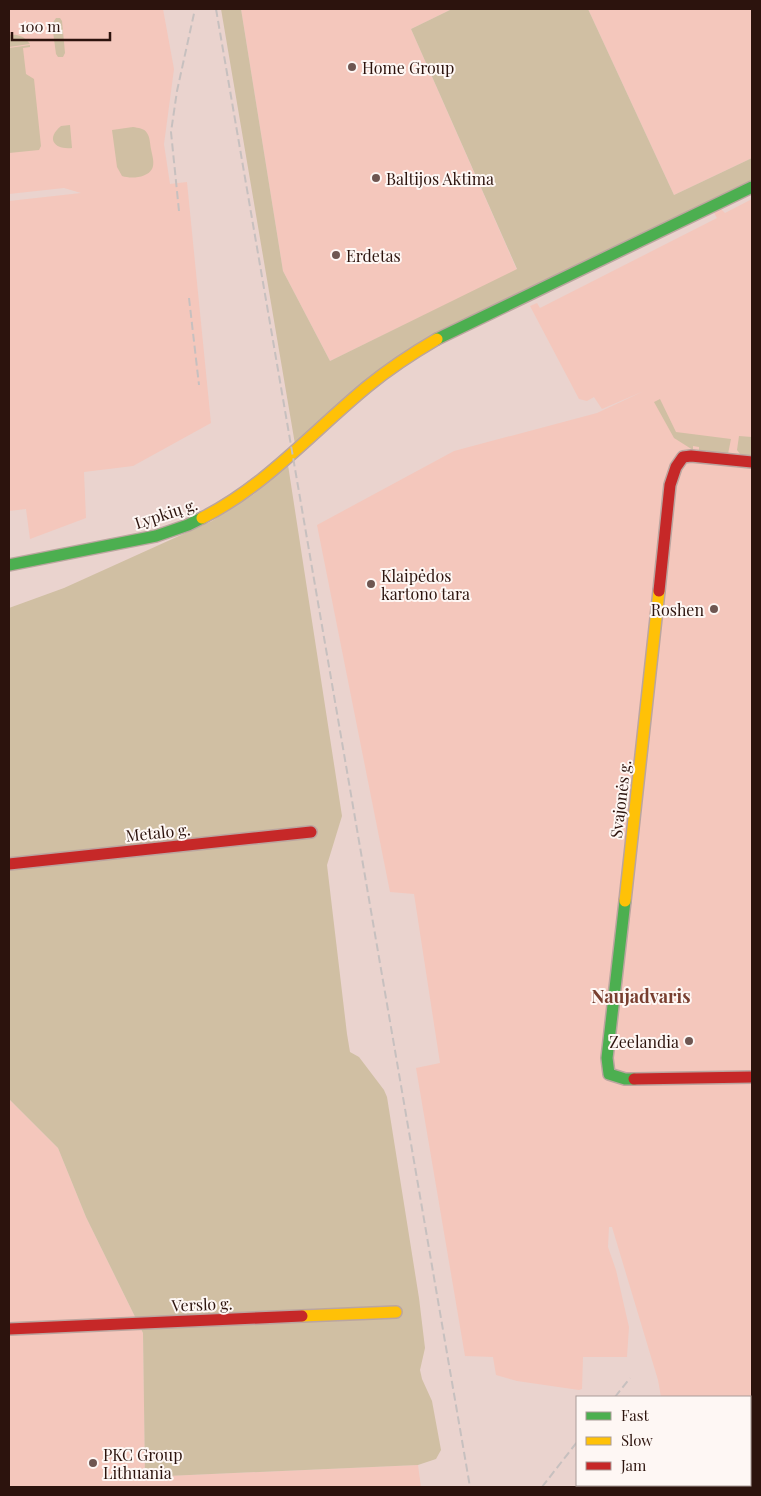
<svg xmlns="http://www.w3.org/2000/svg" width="761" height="1496" viewBox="0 0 761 1496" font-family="'Playfair Display',serif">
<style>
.built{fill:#f4c7bc}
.green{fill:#d0bfa3}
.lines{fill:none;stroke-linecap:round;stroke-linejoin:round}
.fast-casing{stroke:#bba59f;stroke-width:14}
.slow-casing{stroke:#bba59f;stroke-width:14}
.jam-casing{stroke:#bba59f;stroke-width:14}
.fast{stroke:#4caf50;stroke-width:11}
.slow{stroke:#ffc107;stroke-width:11}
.jam{stroke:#c62828;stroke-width:11}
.rail{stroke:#c7c0bf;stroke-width:2;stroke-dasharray:8 4;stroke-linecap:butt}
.poi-dot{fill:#6e5651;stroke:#fef7f4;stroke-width:2}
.labels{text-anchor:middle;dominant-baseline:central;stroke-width:4;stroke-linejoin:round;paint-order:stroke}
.poi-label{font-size:16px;fill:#2c130d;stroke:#fef7f4;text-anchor:start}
.street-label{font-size:16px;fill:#2c130d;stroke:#fef7f4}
.neighbourhood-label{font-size:18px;font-weight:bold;fill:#783e2f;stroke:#fef7f4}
</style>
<rect width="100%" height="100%" fill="#ead3ce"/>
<g class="built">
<polygon points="9,9 163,9 174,69 164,144 170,184 187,182 211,423 133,466 84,472 86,518 30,539 26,509 9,511 9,201 81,193 64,188 9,194"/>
<polygon points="241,9 452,9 411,29 517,270 330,361 283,271"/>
<polygon points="588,9 752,9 752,158 674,195"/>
<polygon points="752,199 752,1487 695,1487 694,1485 750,1485 750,1397 661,1397 658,1380 612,1227 609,1227 608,1247 616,1270 629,1327 627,1357 583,1357 582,1389 579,1390 517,1381 496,1375 493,1357 465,1356 416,1068 440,1063 414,894 390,892 317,525 454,451 597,413 644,391 602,409 594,397 587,401 579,399 530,306 537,303 540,308 717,218 714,213 721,209 725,213"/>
<polygon points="9,1099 58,1148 86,1217 143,1333 145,1477 418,1465 421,1487 9,1487"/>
</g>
<g class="green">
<polygon points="221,9 241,9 283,271 330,361 517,269 411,29 452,9 588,9 674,195 752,158 752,183 444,332 296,450"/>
<polygon points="56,18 60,18 62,21 65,53 63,57 58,57 56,54 52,24"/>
<path d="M9,35C18,34 24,36 30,44L9,47Z"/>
<polygon points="30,45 30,47 23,48 26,74 34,79 41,146 39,150 9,153 9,48"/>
<path d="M70,125L72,148C55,150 45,139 61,126Z"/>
<path d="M133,127C138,128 144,128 147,133C150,137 150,144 151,149C152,155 155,163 152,169C147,178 131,179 122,176L117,167L112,130Z"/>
<polygon points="660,399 676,432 731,439 728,454 726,455 699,451 699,447 693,446 693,450 674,438 654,402"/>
<polygon points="739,436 752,437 752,458 743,458 737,450"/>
<polygon points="288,465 342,816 327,865 347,1034 350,1052 359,1057 384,1090 387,1097 419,1298 425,1348 420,1370 422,1379 432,1401 441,1450 436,1459 418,1465 145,1477 143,1333 86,1217 58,1148 9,1099 9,608 64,588 212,521 254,494"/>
</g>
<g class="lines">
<defs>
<g id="fast">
<polyline points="437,339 752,187"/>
<polyline points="9,565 156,536 188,525 202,518"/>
<polyline points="625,901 607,1058 609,1074 625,1079 634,1079"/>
</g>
<g id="slow">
<path d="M202,518C266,486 313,431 368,386C390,368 413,353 437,339"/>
<polyline points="625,901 659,591"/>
<polyline points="302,1316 396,1312"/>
</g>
<g id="jam">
<polyline points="659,591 670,485 676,467 683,457 691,456 752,462"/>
<polyline points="9,864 311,832"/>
<polyline points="634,1079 752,1077"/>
<polyline points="9,1329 302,1316"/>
</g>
</defs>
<use href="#fast" class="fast-casing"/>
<use href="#slow" class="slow-casing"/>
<use href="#jam" class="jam-casing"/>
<use href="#fast" class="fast"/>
<use href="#slow" class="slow"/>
<use href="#jam" class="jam"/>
<g class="rail">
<polyline points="216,9 470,1487"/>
<polyline points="179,211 171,132 177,91 195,9"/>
<polyline points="189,298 199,385"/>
<polyline points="615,1397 630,1378"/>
<polyline points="542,1487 577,1442"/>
</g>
</g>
<g class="poi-dot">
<circle cx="352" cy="67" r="5"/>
<circle cx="376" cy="178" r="5"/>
<circle cx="336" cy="255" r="5"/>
<circle cx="371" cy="584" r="5"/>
<circle cx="714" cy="609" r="5"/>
<circle cx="689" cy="1041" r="5"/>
<circle cx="93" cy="1463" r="5"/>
</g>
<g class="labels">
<g class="poi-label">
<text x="362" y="67">Home Group</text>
<text x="386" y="178">Baltijos Aktima</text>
<text x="346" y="255">Erdetas</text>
<text x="381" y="575">Klaipėdos<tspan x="381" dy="18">kartono tara</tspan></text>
<text x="704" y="609" text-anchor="end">Roshen</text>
<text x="679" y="1041" text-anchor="end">Zeelandia</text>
<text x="103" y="1454">PKC Group<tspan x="103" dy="18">Lithuania</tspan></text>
</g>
<g class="street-label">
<text transform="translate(166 513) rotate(-18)">Lypkių g.</text>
<text transform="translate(620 799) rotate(-83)">Svajonės g.</text>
<text transform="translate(158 832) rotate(-6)">Metalo g.</text>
<text transform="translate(202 1304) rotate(-2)">Verslo g.</text>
</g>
<g class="neighbourhood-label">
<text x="641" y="996">Naujadvaris</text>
</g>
</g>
<rect width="761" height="1496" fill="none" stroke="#2c130d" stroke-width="20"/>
<rect x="576" y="1396" width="175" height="90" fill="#fef7f4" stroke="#aa9c98"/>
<rect x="586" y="1412" width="25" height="8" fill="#4caf50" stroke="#aa9c98"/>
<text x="621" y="1421" font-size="15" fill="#2c130d">Fast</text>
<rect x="586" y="1437" width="25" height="8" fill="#ffc107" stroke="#aa9c98"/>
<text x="621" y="1446" font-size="15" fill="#2c130d">Slow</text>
<rect x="586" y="1462" width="25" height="8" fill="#c62828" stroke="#aa9c98"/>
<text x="621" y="1471" font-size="15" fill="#2c130d">Jam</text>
<path d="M12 32v8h98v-8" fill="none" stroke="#2c130d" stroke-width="2.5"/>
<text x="20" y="32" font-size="15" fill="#2c130d" stroke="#fef7f4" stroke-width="4" paint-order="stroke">100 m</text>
</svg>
